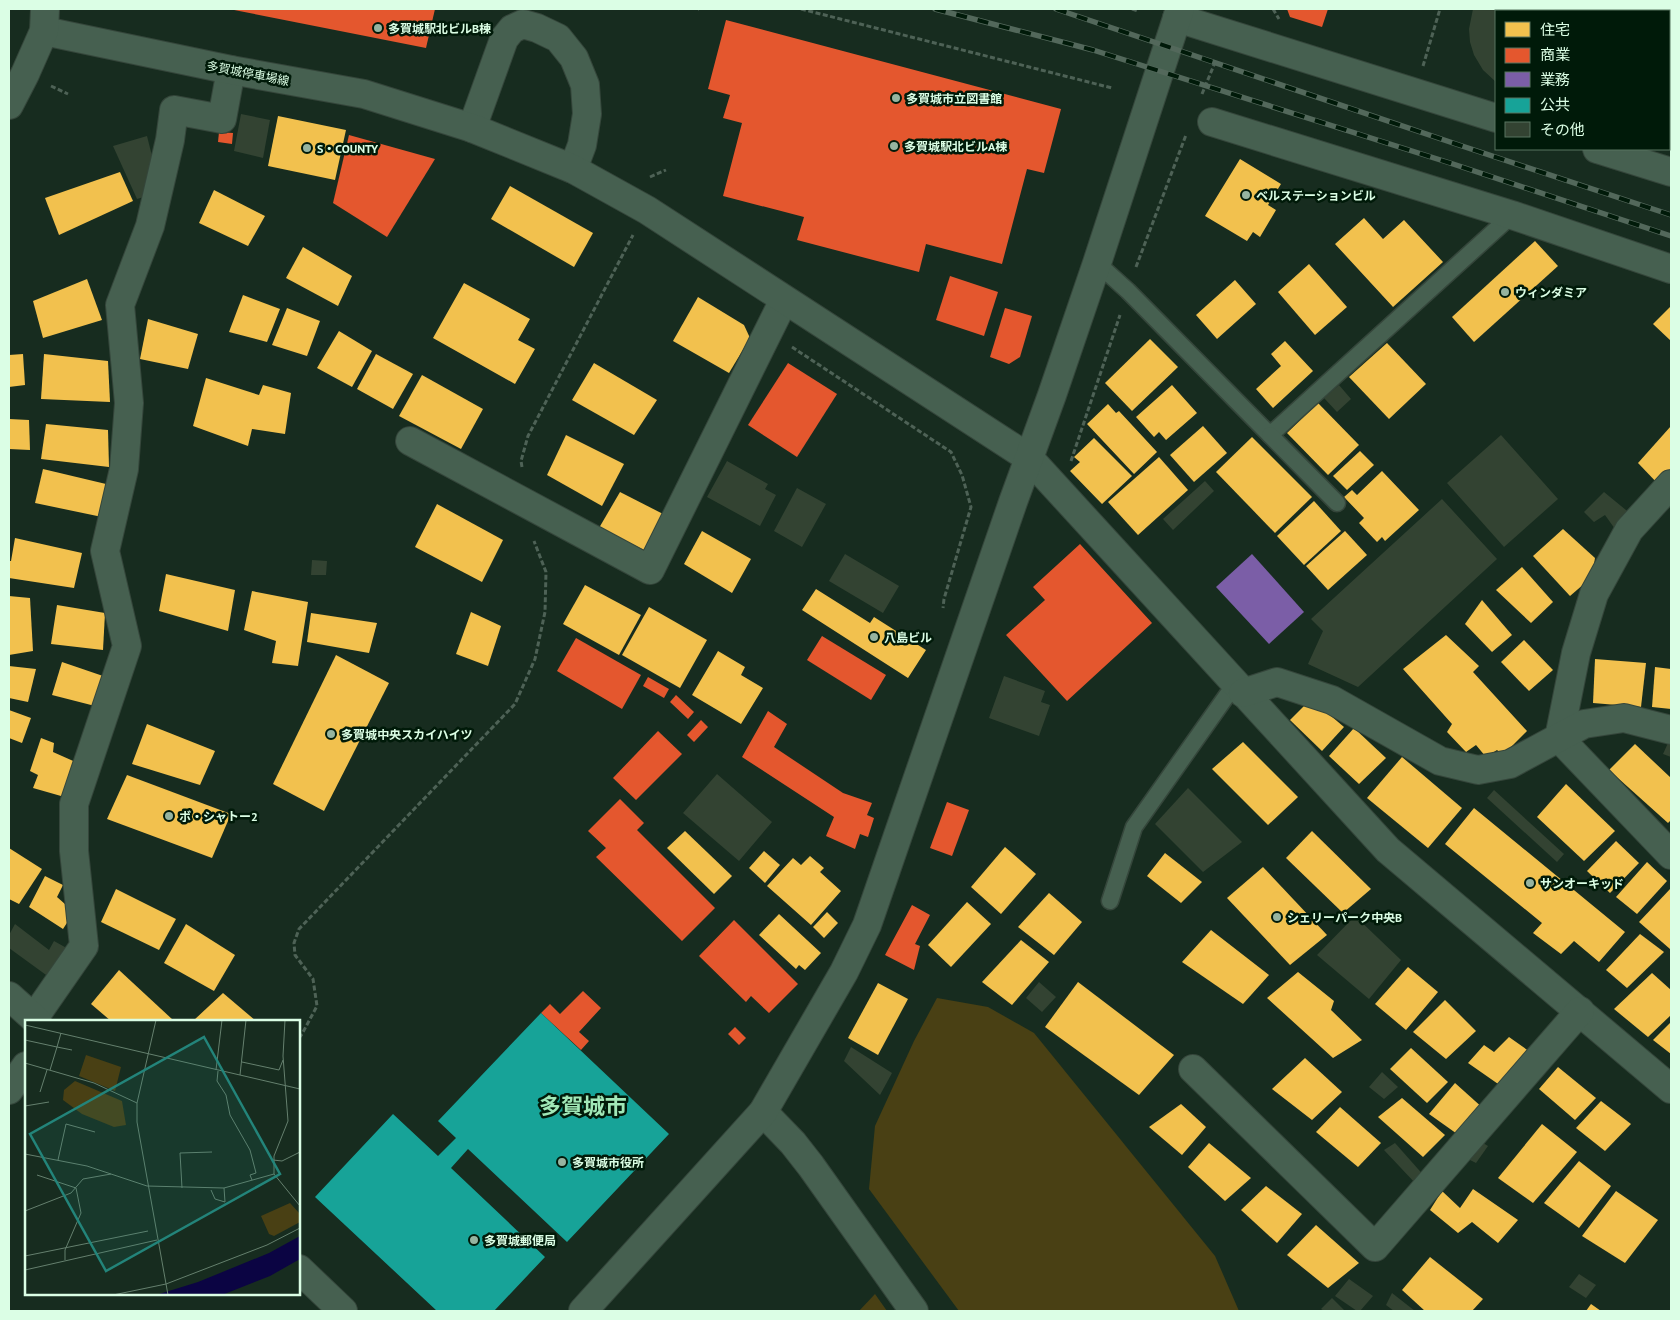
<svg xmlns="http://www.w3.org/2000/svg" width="1680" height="1320" viewBox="0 0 1680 1320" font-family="'PT Sans','Noto Sans JP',sans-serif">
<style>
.green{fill:#494014}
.homes{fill:#f2c14e}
.shops{fill:#e4572e}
.offices{fill:#7b5ea7}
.public{fill:#17a398}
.building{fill:#334332}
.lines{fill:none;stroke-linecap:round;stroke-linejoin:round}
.lane-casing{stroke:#35463b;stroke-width:19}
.street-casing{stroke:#35463b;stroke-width:30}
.secondary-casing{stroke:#35463b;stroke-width:30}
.path{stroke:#4e6256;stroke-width:3;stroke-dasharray:5 2.5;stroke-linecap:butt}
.lane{stroke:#466050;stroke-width:16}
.street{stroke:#466050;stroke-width:28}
.secondary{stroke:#466050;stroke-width:28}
.rail-casing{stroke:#53685b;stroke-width:5.5}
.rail{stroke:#001a09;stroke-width:4;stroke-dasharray:11;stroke-linecap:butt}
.poi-dot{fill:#96b4a0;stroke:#001a09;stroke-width:2}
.labels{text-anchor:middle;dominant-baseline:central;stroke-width:5;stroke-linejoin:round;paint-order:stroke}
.poi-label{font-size:12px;font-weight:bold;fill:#dbfee5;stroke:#001a09;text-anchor:start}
.street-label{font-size:12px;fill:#dbfee5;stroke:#001a09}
.town-label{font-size:22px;font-weight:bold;fill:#a1e8b7;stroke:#001a09}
.inset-road{fill:none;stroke:#65806e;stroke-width:1}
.view{fill:#23847a;fill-opacity:0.15;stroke:#23847a;stroke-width:2.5}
.inset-edge{fill:none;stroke:#dbfee5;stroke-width:2.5}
</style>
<rect width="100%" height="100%" fill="#172c1f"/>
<g class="green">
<polygon points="937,998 988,1007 1034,1033 1215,1256 1239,1311 959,1311 869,1189 875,1126 914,1041"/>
<polygon points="875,1294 887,1311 859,1311"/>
</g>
<g class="homes">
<polygon points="278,116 346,130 335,180 268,166"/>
<polygon points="1240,159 1281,184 1268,205 1276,210 1260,237 1253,232 1247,241 1205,216"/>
<polygon points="120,172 133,201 59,235 45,198"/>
<polygon points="510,186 593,233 574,267 491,219"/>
<polygon points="214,190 265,216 248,246 199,223"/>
<polygon points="1364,218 1383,239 1404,220 1443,262 1393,307 1335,244"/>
<polygon points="1535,241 1558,266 1474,342 1452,317"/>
<polygon points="303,247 352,276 338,306 286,278"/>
<polygon points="1309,264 1347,307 1315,335 1278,292"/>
<polygon points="87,279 102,320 43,338 33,301"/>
<polygon points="1235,280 1256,304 1217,339 1196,315"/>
<polygon points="464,283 530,319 518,340 535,349 515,384 433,338"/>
<polygon points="243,295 280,309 267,342 229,332"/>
<polygon points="698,297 744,325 750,338 729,373 673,341"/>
<polygon points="1671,306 1671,341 1653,324"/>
<polygon points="287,308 320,321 307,356 272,345"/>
<polygon points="148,319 198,334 188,369 140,359"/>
<polygon points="339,331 372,351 352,387 317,368"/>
<polygon points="1150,339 1178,367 1132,411 1105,383"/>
<polygon points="1285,341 1313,371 1273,408 1256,389 1281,366 1271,354"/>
<polygon points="1387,343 1426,384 1389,419 1349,377"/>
<polygon points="23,354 25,385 9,387 9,355"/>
<polygon points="44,354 108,361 110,402 41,399"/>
<polygon points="376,354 413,374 393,409 357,389"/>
<polygon points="594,363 657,400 634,435 572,400"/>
<polygon points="422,375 483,409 461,449 399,416"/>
<polygon points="206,378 259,395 263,385 291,393 285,434 252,429 248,446 193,426"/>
<polygon points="1172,385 1197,413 1166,440 1159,432 1154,437 1136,417"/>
<polygon points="1318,403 1359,445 1328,475 1287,433"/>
<polygon points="1108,404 1116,413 1119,411 1157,452 1134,474 1087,424"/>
<polygon points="9,419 29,420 30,450 9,449"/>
<polygon points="46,424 108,430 109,467 41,459"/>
<polygon points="1203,426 1227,453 1194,482 1170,455"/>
<polygon points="1671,426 1671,474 1660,486 1638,463"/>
<polygon points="566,435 624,464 602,506 547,475"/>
<polygon points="1252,437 1312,497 1275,533 1216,472"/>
<polygon points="1094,438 1132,476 1102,504 1070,471 1080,462 1074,457"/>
<polygon points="1360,451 1374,465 1347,490 1333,476"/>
<polygon points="1159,457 1188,490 1138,535 1108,502"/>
<polygon points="43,469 106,484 102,517 35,503"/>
<polygon points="1382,471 1419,510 1385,541 1382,537 1377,542 1359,523 1364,518 1344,497 1352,490 1357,495"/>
<polygon points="620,492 667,516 646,551 599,528"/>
<polygon points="1314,501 1341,531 1304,565 1277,536"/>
<polygon points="437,504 503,540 482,582 415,547"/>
<polygon points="1563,529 1595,558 1592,577 1570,596 1533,556"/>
<polygon points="702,531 751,559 732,593 684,564"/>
<polygon points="1345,531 1367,555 1328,590 1306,566"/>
<polygon points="15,538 82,553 74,588 9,578 9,561 11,561"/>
<polygon points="1522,567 1553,602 1531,623 1496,590"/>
<polygon points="166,574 235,590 228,631 159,611"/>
<polygon points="585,585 641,615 619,655 563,624"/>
<polygon points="816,589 870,623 874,617 926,650 908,678 802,610"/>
<polygon points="252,591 308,602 298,666 272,663 276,641 244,630"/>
<polygon points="9,596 30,598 33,651 9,655"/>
<polygon points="1482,600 1512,635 1492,652 1465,624"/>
<polygon points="57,605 105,613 103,650 51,644"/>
<polygon points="649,607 707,640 680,688 622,655"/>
<polygon points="471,612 501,626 488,666 456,654"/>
<polygon points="311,613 377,623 369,653 307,642"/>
<polygon points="1446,635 1479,666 1473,672 1527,731 1503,755 1497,750 1486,757 1476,745 1466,752 1447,732 1452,724 1403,669"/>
<polygon points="1524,640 1553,670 1529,691 1501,662"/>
<polygon points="718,651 745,667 741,675 763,688 741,724 692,695"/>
<polygon points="336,655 389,683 324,811 273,784"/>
<polygon points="1595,659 1646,663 1641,707 1593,703"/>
<polygon points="62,662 106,677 95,706 52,695"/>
<polygon points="9,666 36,669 28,702 9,698"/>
<polygon points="1655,667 1671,669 1671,709 1652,707"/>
<polygon points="1311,699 1344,727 1322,751 1290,720"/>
<polygon points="9,710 31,718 22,743 9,738"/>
<polygon points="147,724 215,751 200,785 132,764"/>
<polygon points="1354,728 1386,758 1359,784 1329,756"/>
<polygon points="41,738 54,743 53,752 80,764 68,798 33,788 38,775 30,771"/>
<polygon points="1243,742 1298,797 1268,825 1212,769"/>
<polygon points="1635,744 1671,778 1671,820 1668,823 1609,770"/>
<polygon points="1402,757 1462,808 1428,848 1367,798"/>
<polygon points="127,775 231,814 212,858 107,819"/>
<polygon points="1566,784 1615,831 1584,861 1537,817"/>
<polygon points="1474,808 1625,932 1599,962 1574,941 1561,954 1533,933 1542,923 1445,844"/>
<polygon points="685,831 732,876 714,894 667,848"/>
<polygon points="1312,831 1371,889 1343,913 1286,858"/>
<polygon points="1616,841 1639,863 1610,893 1587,871"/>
<polygon points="1005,847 1036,874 1001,914 971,887"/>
<polygon points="9,848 42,869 19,904 9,899"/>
<polygon points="764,851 780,865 765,883 749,868"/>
<polygon points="1165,853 1202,882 1181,903 1147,876"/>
<polygon points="810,856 824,868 820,872 841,891 811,925 767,886 793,858 801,865"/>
<polygon points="1647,862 1667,881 1637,914 1616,897"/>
<polygon points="1263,867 1327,935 1290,965 1227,898"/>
<polygon points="45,876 63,885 57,897 74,912 63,929 29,907"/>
<polygon points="1671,888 1671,948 1670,949 1639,922"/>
<polygon points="116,889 176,919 159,950 101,922"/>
<polygon points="1049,893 1082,922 1054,955 1018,927"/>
<polygon points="967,902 991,924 951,967 928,945"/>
<polygon points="827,912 838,923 824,938 813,927"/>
<polygon points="779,914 821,953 805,970 799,965 796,969 759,935"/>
<polygon points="186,924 235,955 214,991 164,963"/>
<polygon points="1211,930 1269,975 1243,1004 1182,962"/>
<polygon points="1640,934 1664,952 1627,988 1606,970"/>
<polygon points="1021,940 1049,962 1012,1005 982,982"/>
<polygon points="1408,967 1438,992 1406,1030 1375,1004"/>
<polygon points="119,970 173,1020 172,1021 111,1021 91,1004"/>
<polygon points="1298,972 1334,1001 1331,1010 1362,1040 1333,1058 1267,998"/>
<polygon points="1652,973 1671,990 1671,1015 1648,1037 1614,1009"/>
<polygon points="1078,982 1174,1055 1139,1095 1045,1027"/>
<polygon points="878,983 908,999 878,1055 848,1038"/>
<polygon points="223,993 256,1021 193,1021"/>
<polygon points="1445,1000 1476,1031 1446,1059 1413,1032"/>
<polygon points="1671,1022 1671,1054 1653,1040"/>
<polygon points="1509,1037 1533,1054 1501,1086 1468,1063 1484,1045 1494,1052"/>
<polygon points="1411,1048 1448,1082 1427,1103 1390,1069"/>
<polygon points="1305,1058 1342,1092 1312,1120 1272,1089"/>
<polygon points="1558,1067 1596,1098 1575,1120 1539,1089"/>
<polygon points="1455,1083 1484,1109 1460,1136 1429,1114"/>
<polygon points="1402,1098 1445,1135 1423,1157 1378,1117"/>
<polygon points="1601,1101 1631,1124 1605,1151 1576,1128"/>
<polygon points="1181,1104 1206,1127 1182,1155 1149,1127"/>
<polygon points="1340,1107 1381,1143 1358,1167 1316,1132"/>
<polygon points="1542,1124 1577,1152 1533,1203 1498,1178"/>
<polygon points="1209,1143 1251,1178 1225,1201 1188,1167"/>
<polygon points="1579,1161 1611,1186 1579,1228 1544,1203"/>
<polygon points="1266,1186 1302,1214 1277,1243 1241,1210"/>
<polygon points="1473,1189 1518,1220 1498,1243 1472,1222 1458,1233 1430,1210 1442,1191 1460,1208"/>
<polygon points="1616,1191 1658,1220 1625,1263 1582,1236"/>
<polygon points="1316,1225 1359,1263 1328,1288 1287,1255"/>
<polygon points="1430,1257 1483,1299 1472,1311 1425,1311 1402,1290"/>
<polygon points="1591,1304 1601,1311 1586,1311"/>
</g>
<g class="shops">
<polygon points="229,9 435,9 426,48"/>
<polygon points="1287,9 1328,9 1322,27 1290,17"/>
<polygon points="726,20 1061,109 1044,173 1027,169 1002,264 926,244 919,272 797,240 804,217 723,196 742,123 723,118 730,95 708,89"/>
<polygon points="219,132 233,133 232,144 218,142"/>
<polygon points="349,135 435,159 387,237 333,203"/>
<polygon points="950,276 998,292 984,336 936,320"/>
<polygon points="1005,308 1032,316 1020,357 1009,364 990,357"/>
<polygon points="788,363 837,394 797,457 748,425"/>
<polygon points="1080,544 1152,623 1067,701 1006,635 1045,600 1033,587"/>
<polygon points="822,636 886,675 871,700 807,660"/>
<polygon points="576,638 641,675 622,709 557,671"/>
<polygon points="648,677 669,689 664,698 643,686"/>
<polygon points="676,695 694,712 688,719 670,702"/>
<polygon points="768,711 787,724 774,747 843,793 872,803 867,815 874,818 868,837 860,834 855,849 826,836 834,817 742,757"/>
<polygon points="701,720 708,727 694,742 687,735"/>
<polygon points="658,731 682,754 636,800 613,778"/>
<polygon points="620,799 644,823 637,830 715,908 682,941 596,857 606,848 588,831"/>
<polygon points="947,802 969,810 952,856 930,848"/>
<polygon points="912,905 930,915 915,944 920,946 914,970 885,955"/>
<polygon points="734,920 798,984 769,1013 751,996 746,1002 699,956"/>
<polygon points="583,991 601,1008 579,1032 589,1041 581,1050 541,1013 550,1004 560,1014"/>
<polygon points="735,1027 746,1038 739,1045 728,1034"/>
</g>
<polygon class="offices" points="1252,554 1304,612 1269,644 1216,587"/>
<polygon class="public" points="541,1013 669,1134 567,1242 468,1149 451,1168 545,1257 494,1311 437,1311 315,1197 393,1114 438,1156 456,1138 438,1121"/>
<g class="building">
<polygon points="1473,9 1671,9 1671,139 1669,138 1669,11 1496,11 1496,82 1483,70 1474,55 1470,42 1469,29"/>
<polygon points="241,114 270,120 263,158 234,151"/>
<polygon points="147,136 155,168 147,196 137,199 113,146"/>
<polygon points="1339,385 1351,399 1337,412 1324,398"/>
<polygon points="1501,435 1558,499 1504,547 1447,483"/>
<polygon points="727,461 768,484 765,489 776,495 760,526 707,497"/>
<polygon points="1205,481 1214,491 1173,530 1163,519"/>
<polygon points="797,488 826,504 802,547 774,531"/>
<polygon points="1604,492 1632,515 1615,529 1605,515 1594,522 1584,512"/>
<polygon points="1442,499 1497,559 1358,687 1308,664 1323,631 1311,619"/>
<polygon points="845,554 899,586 883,613 829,581"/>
<polygon points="312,560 327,561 326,575 311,575"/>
<polygon points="1004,676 1045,691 1041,702 1050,705 1039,736 989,718"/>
<polygon points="1668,743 1671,744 1671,757 1663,754"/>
<polygon points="717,774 772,822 739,861 683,813"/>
<polygon points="1188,788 1242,842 1203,872 1155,824"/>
<polygon points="1494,790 1564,854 1557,862 1487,798"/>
<polygon points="1355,916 1401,960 1369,999 1317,955"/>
<polygon points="15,924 49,950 54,941 72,951 53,980 9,948 9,935"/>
<polygon points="1039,982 1056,997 1042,1012 1026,998"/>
<polygon points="851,1047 892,1073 880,1095 844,1061"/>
<polygon points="1382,1072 1398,1087 1384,1099 1369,1087"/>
<polygon points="1478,1140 1488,1146 1476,1163 1466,1158"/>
<polygon points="1395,1143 1426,1178 1416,1184 1384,1150"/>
<polygon points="1579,1274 1596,1285 1586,1298 1569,1287"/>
<polygon points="1349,1279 1373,1296 1360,1311 1357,1311 1335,1296"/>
<polygon points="1392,1293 1415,1311 1394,1311 1386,1305"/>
<polygon points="1332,1298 1344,1310 1342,1311 1324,1311 1321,1309"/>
</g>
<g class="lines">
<defs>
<g id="lane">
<polyline points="1097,263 1128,291 1270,435 1512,215"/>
<polyline points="1270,435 1337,503"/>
<polyline points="1110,901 1134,827 1235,684"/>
</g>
<g id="street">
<polyline points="1212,122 1512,215 1671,269"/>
<polyline points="472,128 504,39 512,29 523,24 537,28 558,38 574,58 585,85 587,114 582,145 573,169"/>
<polyline points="410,441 650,570 784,300"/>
<polyline points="1029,458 1388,850 1671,1089"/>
<polyline points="1671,484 1629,530 1594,594 1576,653 1559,738 1671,855"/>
<polyline points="1243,693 1277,682 1332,700 1440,761 1478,770 1510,764 1584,724 1624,718 1671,730"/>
<polyline points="34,1018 84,946 74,851 74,804 127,646 105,551 124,469 129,403 120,305 150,226 170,140 174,110 222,119 231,70"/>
<polyline points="1193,1069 1375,1247 1580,1011"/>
<polyline points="763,1112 793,1143 811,1166 914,1311"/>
</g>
<g id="secondary">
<polyline points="1177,18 1496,118"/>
<polyline points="44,31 231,70 364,94 472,128 573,169 647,210 1029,458"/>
<polyline points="9,105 25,74 44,31 45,9"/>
<polyline points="1597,149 1671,172"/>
<polyline points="9,996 37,1021"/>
<polyline points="9,1090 26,1066"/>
<polyline points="299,1269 343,1311"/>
<polyline points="583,1311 763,1112 844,972 867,925 1013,502 1052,395 1097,263 1180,9"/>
</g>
</defs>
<use href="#lane" class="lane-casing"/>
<use href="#street" class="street-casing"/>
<use href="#secondary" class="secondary-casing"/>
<g class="path">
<polyline points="698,9 699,9"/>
<polyline points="801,9 1112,88"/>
<polyline points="1132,9 1138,11"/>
<polyline points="1273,9 1279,19"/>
<polyline points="1423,66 1440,9"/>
<polyline points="51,86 68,94"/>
<polyline points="1202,94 1216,60"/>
<polyline points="650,177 666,170"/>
<polyline points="1136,267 1186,135"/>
<polyline points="792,347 951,452 962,475 971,507 944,599 943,608"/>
<polyline points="1071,461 1120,315"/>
<polyline points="522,467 521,461 528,436 633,235"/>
<polyline points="299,1038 302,1034 317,1006 313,979 295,955 294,943 299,929 515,704 535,659 545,612 546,572 534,541"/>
</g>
<use href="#lane" class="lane"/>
<use href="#street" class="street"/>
<use href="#secondary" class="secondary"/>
<defs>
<g id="rail">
<polyline points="935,9 1093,50 1450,163 1671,236"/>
<polyline points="1056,9 1456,144 1671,215"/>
</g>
</defs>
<use href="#rail" class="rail-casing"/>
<use href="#rail" class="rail"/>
</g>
<g class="poi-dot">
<circle cx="378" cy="28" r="5"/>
<circle cx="896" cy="98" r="5"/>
<circle cx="894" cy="146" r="5"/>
<circle cx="307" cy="148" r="5"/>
<circle cx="1246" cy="195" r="5"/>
<circle cx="1505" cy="292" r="5"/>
<circle cx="874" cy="637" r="5"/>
<circle cx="331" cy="734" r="5"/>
<circle cx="169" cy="816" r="5"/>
<circle cx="1530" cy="883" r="5"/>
<circle cx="1277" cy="917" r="5"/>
<circle cx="562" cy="1162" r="5"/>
<circle cx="474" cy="1240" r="5"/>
</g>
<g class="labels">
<g class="poi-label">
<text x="388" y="28">多賀城駅北ビルB棟</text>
<text x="906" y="98">多賀城市立図書館</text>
<text x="904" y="146">多賀城駅北ビルA棟</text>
<text x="317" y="148">S・COUNTY</text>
<text x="1256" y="195">ベルステーションビル</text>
<text x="1515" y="292">ウィンダミア</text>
<text x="884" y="637">八島ビル</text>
<text x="341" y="734">多賀城中央スカイハイツ</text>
<text x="179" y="816">ボ・シャトー2</text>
<text x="1540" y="883">サンオーキッド</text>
<text x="1287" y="917">シェリーパーク中央B</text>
<text x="572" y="1162">多賀城市役所</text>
<text x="484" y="1240">多賀城郵便局</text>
</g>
<g class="street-label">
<text transform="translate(248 73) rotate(11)">多賀城停車場線</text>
</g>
<g class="town-label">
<text x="583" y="1106">多賀城市</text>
</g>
</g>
<g transform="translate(25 1020)">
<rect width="275" height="275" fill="#172c1f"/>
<path d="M61,35L96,47L90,71L54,56ZM50,61L97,81L101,105L89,107L57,94L38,80L39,70ZM265,183L275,194V202L249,216L244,214L236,196Z" fill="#494014"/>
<path d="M275,216V239L245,256L197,275H131L173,262L244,233Z" fill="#0b0443"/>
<path class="inset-road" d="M131,0L112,83V102L143,275M0,5L275,69M36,13L32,27L47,30M0,20L32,27L25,50M217,42L254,50L258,40M0,43L69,63L112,83M191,50L197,0M193,51L192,61L201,75L205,95L225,130L231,153L225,155L227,160M215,55L221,0M15,72L22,50M0,86L24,82M0,134L62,146L122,166L199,168L200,182L190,179L186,170M33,140L41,104L70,112M248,140L257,141L275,132M249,154V136L263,101L258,36L260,0M12,155L51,168L56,193L40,230V240M157,168L155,133L187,132M199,168L249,154L275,186M0,191L46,173L58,159L86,154M0,236L123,211M0,250L132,220M88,275L141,264L242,225L275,208"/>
<path class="view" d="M179,17L255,154L81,251L5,114Z"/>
<rect width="275" height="275" class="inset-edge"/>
</g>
<rect width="1680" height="1320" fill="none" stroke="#dbfee5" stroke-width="20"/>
<rect x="1495" y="10" width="175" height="140" fill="#001a09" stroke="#587561"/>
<rect x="1505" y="22" width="25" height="15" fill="#f2c14e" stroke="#587561"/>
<text x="1540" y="35" font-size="15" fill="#dbfee5">住宅</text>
<rect x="1505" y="48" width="25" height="15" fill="#e4572e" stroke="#587561"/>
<text x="1540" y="60" font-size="15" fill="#dbfee5">商業</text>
<rect x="1505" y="72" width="25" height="15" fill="#7b5ea7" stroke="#587561"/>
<text x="1540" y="85" font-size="15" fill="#dbfee5">業務</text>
<rect x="1505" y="98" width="25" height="15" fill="#17a398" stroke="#587561"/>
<text x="1540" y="110" font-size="15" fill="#dbfee5">公共</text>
<rect x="1505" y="122" width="25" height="15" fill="#334332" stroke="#587561"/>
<text x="1540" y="135" font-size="15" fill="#dbfee5">その他</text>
</svg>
